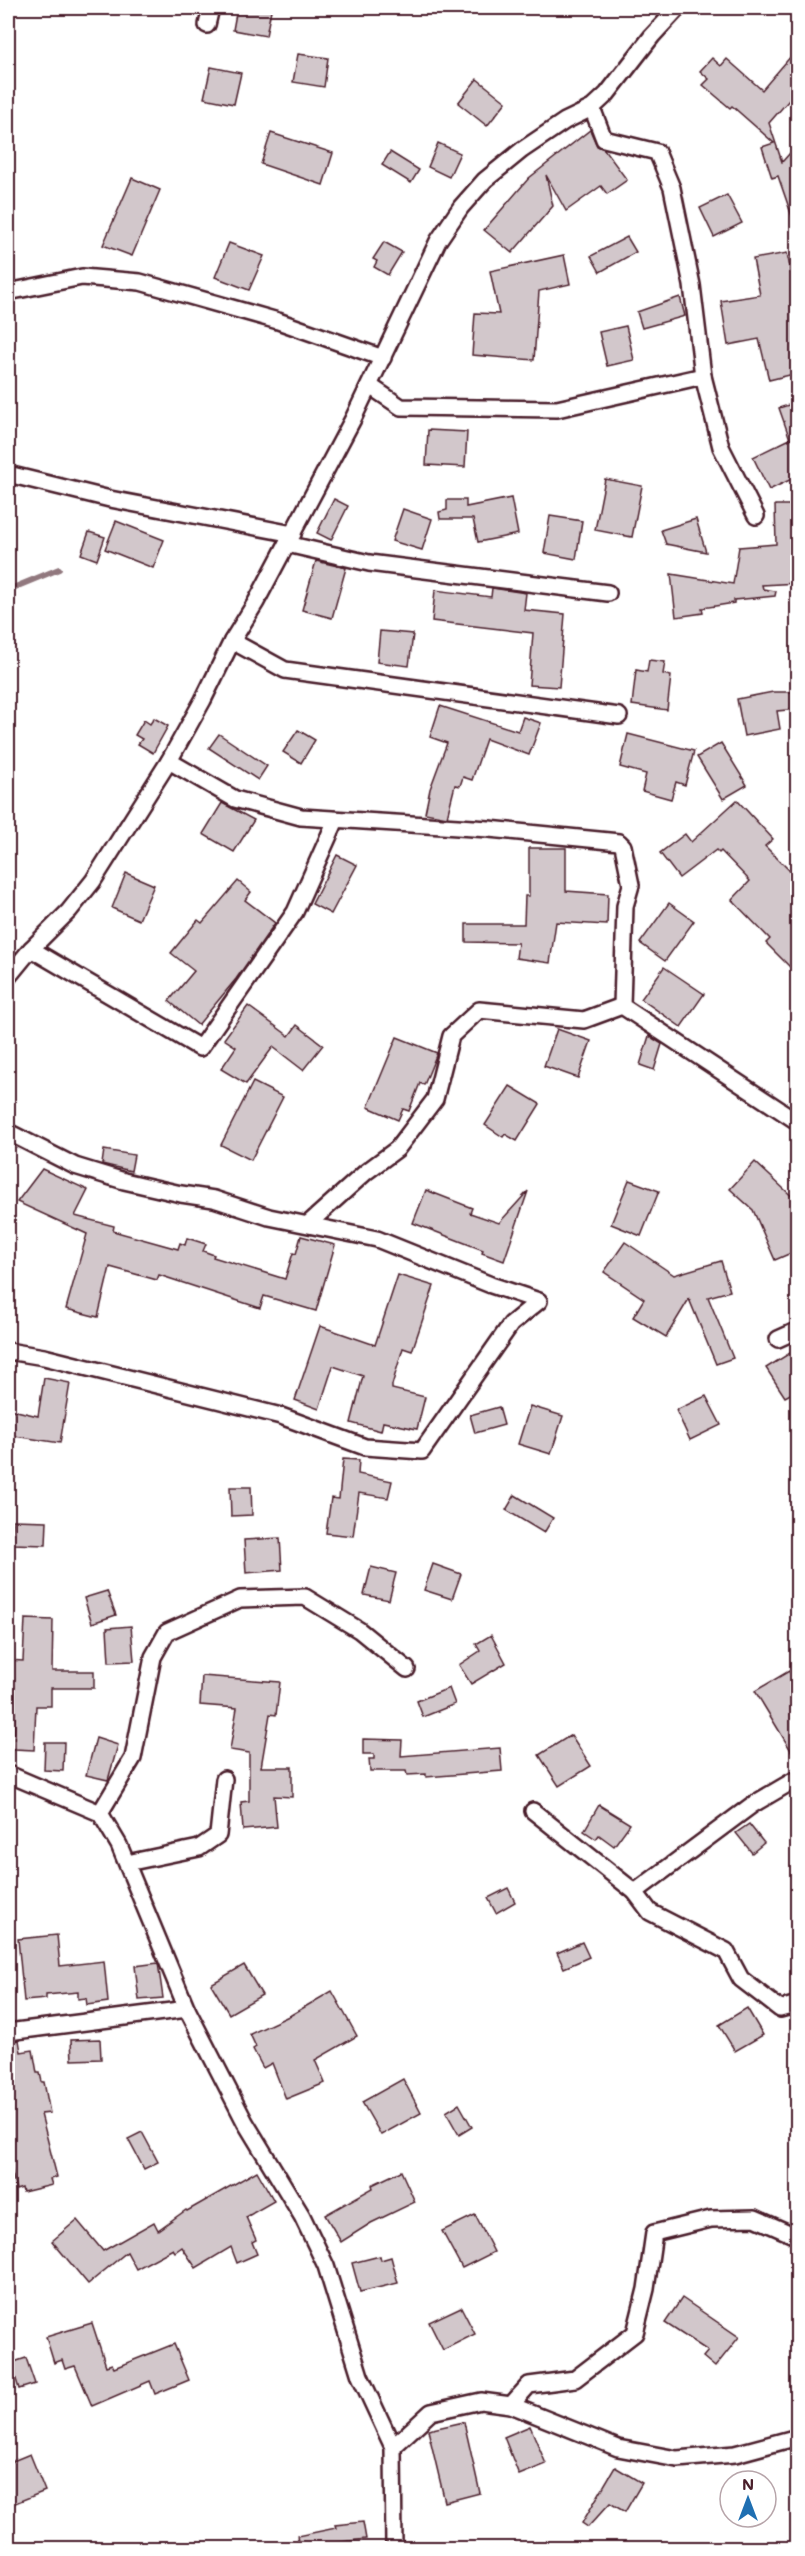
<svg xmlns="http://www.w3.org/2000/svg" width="805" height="2556" viewBox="0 0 805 2556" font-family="Mali,sans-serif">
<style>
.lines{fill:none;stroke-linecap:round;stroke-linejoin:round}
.stream{stroke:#91787e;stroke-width:6}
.building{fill:#d2c7cb;stroke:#4a1f2b;stroke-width:1.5}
.street-casing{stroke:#4a1f2b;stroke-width:20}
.street{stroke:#fff;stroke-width:15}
</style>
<rect width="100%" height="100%" fill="#fff"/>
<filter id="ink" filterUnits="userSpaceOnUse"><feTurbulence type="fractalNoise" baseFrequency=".0167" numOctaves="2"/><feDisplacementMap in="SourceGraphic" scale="12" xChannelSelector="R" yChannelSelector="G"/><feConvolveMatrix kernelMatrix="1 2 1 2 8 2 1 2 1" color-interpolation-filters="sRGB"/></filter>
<g filter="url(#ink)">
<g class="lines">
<polyline class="stream" points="8,590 59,569"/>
</g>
<g class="building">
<polygon points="237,8 271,10 266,36 233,30"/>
<polygon points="798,48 798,109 789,100 769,123 782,162 798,144 798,224 795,225 778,176 772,178 762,147 774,143 732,106 730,108 703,85 709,79 700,71 712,58 721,66 727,59 762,90"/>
<polygon points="298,54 328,58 324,87 293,82"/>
<polygon points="211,67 241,73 234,104 204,98"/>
<polygon points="477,79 506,102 487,126 458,103"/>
<polygon points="590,130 597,146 604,149 627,180 607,194 601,186 566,211 546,175 553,206 512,253 484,230 529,178"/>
<polygon points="271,133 333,153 323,185 261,164"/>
<polygon points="438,143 460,153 449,177 428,167"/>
<polygon points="390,152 419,170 411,183 382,165"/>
<polygon points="132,178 160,190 132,256 103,245"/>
<polygon points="727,195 742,223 714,237 700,208"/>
<polygon points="627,237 636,252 600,272 591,256"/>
<polygon points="384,242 402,252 388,275 374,267 377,261 373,259"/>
<polygon points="229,243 264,256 249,290 215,277"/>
<polygon points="787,253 798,306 798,373 769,380 759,339 728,345 721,301 760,295 753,259"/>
<polygon points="564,255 570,284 539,291 534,360 472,355 475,313 499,314 490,271"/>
<polygon points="680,297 685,316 642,328 637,312"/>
<polygon points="626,326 634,360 607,366 599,332"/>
<polygon points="798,402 798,476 769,490 753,457 790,439 779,408"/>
<polygon points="428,430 467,432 465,467 426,465"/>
<polygon points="605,479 642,486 632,537 595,530"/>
<polygon points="511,498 518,534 478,542 473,519 440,519 439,512 447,510 447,500 466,500 466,507"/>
<polygon points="334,499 348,506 331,540 317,533"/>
<polygon points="775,505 798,505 798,583 762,585 763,589 776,591 775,596 734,600 734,603 702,608 703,613 676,617 671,574 733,584 739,547 776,544"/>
<polygon points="403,509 432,519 422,550 392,541"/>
<polygon points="550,516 582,521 576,559 544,553"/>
<polygon points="696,519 706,552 666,544 661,530"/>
<polygon points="116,521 164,540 153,568 105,549"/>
<polygon points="89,532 105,537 97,560 81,554"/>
<polygon points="316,561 346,568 332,618 302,610"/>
<polygon points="492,588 526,593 524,610 565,614 559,687 529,685 533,633 432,621 435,590 491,597"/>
<polygon points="380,631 413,634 409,666 377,662"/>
<polygon points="649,660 665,662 663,674 671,676 667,710 632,705 636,670 647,672"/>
<polygon points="773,692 798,692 798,709 777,711 780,729 744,736 737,699"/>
<polygon points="440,706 518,731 523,717 541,723 529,755 486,739 472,780 463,777 460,786 455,785 447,817 425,813 430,789 447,743 430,737"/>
<polygon points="154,718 168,726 153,753 138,744 142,739 135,735 144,720 150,724"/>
<polygon points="298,730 315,740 301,763 283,752"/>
<polygon points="219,734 267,766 258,780 209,748"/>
<polygon points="628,734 694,751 685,785 676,782 671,799 642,791 646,774 620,767"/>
<polygon points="721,743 747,785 723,799 697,757"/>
<polygon points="737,800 773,839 765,846 798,879 798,975 766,943 770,939 732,900 750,881 721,851 719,853 716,850 679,878 660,853 685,834 691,842"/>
<polygon points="222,803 254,820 234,852 203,834"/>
<polygon points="529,848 566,848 566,891 608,894 607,925 556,922 550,963 516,958 518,943 466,942 466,924 524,924 525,896 529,896"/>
<polygon points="337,855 357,865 331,914 312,904"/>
<polygon points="126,873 154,885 139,920 112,908"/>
<polygon points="238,881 251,892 245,900 275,923 236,979 198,1025 169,1001 194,971 171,953 198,920 202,923"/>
<polygon points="669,903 694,921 665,961 640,943"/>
<polygon points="664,967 704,994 681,1027 641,999"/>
<polygon points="248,1006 289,1036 297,1025 323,1045 303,1070 273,1047 246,1084 221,1069 236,1047 224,1039"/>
<polygon points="557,1029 591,1041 578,1078 544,1066"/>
<polygon points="649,1036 662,1044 654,1070 640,1065"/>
<polygon points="397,1037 437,1053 424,1085 420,1083 409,1111 403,1109 398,1120 368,1107"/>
<polygon points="253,1082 283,1097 251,1160 221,1145"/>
<polygon points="510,1086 540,1104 517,1141 505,1134 503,1137 485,1125"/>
<polygon points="104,1150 134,1155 131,1171 102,1164"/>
<polygon points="755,1162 798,1202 798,1250 775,1260 753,1210 730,1189"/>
<polygon points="42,1169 88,1190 75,1216 114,1226 113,1231 178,1249 180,1243 185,1245 187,1238 206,1244 203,1251 214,1255 213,1257 285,1279 293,1253 296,1254 301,1236 335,1245 316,1311 264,1296 260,1308 159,1275 157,1280 110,1267 98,1317 66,1309 87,1234 17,1202"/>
<polygon points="629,1180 659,1191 641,1236 611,1224"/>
<polygon points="426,1190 472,1208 470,1213 499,1223 528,1191 504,1261 482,1253 483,1250 413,1223"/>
<polygon points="625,1242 674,1275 721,1261 730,1291 708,1297 733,1358 716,1364 689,1299 666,1337 633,1317 644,1299 604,1272"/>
<polygon points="398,1275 434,1286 412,1351 403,1348 392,1385 392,1389 425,1397 417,1429 383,1422 381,1431 351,1423 363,1376 333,1366 319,1409 295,1400 320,1326 375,1345"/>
<polygon points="798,1348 798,1390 785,1397 766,1368"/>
<polygon points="44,1378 70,1383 60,1443 8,1435 8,1409 38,1416"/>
<polygon points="706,1396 721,1425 690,1440 676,1410"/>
<polygon points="530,1406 563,1416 551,1454 518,1444"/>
<polygon points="499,1407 504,1425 475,1433 470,1415"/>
<polygon points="343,1459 359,1460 358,1474 392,1481 388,1498 359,1493 353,1536 326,1533 331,1498 339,1499"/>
<polygon points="230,1487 251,1487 252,1515 231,1516"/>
<polygon points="515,1495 553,1518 544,1533 506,1510"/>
<polygon points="13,1520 47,1521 46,1545 12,1544"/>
<polygon points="280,1538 282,1570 246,1573 244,1540"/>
<polygon points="433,1564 461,1574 452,1599 424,1590"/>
<polygon points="371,1567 396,1573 389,1600 364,1595"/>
<polygon points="107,1591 116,1615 92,1623 84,1598"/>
<polygon points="25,1619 53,1620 52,1671 94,1671 94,1688 51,1688 51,1706 36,1706 34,1750 14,1749 15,1706 8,1706 8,1660 23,1661"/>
<polygon points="131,1626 134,1661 109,1662 107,1628"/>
<polygon points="491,1635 506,1663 471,1684 459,1665 480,1651 476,1644"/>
<polygon points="789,1671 798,1685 798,1762 755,1691"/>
<polygon points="202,1676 280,1682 276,1715 270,1714 261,1767 292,1767 292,1797 274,1796 277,1827 243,1830 241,1802 249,1801 249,1753 230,1750 237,1708 200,1705"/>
<polygon points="449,1688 455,1704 423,1717 417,1701"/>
<polygon points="571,1735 591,1766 559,1786 539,1755"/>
<polygon points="96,1738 118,1745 108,1780 86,1775"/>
<polygon points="363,1739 402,1740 401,1756 500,1748 502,1771 426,1777 426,1774 407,1775 406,1771 370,1771 369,1759 374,1759 374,1754 363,1754"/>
<polygon points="45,1742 64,1742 63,1771 44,1770"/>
<polygon points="599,1805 630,1824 614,1846 599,1835 596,1839 584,1831"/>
<polygon points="749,1824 764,1843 752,1853 736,1833"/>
<polygon points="508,1888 515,1902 496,1913 488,1898"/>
<polygon points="57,1935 60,1966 104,1961 108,2002 87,2005 86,1998 78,1999 78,1992 46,1995 46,1999 24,2001 18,1939"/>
<polygon points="582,1942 589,1957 564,1968 557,1953"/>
<polygon points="158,1963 163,1998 139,2000 135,1966"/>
<polygon points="244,1965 262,1995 229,2014 211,1984"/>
<polygon points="332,1991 357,2036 315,2060 325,2083 286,2099 272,2063 263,2068 253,2049 256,2047 250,2034 291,2015"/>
<polygon points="747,2008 763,2035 735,2051 719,2025"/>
<polygon points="100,2039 101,2059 72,2060 71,2040"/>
<polygon points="19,2040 21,2052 33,2050 37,2073 40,2073 42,2082 44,2082 50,2113 41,2114 57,2177 50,2179 52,2185 23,2192 22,2188 16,2190 8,2156 8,2140 12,2139 8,2112 8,2042"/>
<polygon points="403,2079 421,2113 381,2135 362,2102"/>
<polygon points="459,2104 472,2127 459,2135 446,2112"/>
<polygon points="142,2132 158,2162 144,2169 128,2139"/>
<polygon points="257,2171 274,2201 246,2217 256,2240 252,2242 257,2254 237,2263 231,2247 196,2268 182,2247 175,2252 173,2249 136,2269 127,2252 88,2284 52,2241 77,2220 103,2251 154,2222 158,2230 186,2210 187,2211"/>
<polygon points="401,2171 415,2202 371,2223 341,2242 325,2215 373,2188 372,2185"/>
<polygon points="475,2215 494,2252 462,2268 442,2231"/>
<polygon points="380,2256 381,2260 391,2257 398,2283 360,2292 352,2263"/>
<polygon points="682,2298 739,2337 715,2367 703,2357 708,2351 665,2323"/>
<polygon points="461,2307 475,2334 443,2350 429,2322"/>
<polygon points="92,2323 106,2366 112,2364 114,2368 174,2344 189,2380 155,2394 150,2381 92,2406 75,2366 65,2369 62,2360 54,2363 46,2337"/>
<polygon points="26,2358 35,2384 19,2389 11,2363"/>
<polygon points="464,2422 480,2493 445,2502 428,2430"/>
<polygon points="530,2426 546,2464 519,2475 504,2437"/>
<polygon points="30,2454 45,2491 8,2506 8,2463"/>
<polygon points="615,2467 642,2483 625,2512 610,2503 588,2527 582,2523"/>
<polygon points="363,2522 366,2539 299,2547 297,2536 336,2528 335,2525"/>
</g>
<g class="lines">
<defs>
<g id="street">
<polyline points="207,25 211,8"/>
<polyline points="592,108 604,139 657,152 672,188 692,285 703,376 721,447 756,516"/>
<polyline points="8,292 82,277 140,282 278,321 383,358"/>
<polyline points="370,386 401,407 557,409 703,376"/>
<polyline points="8,474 110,499 293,534"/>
<polyline points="287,544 369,563 608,593"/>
<polyline points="232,641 285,670 619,716"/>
<polyline points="169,761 235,799 301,817 489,829 619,842 623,846 631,885 625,906 622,1006 795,1120 798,1118"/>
<polyline points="31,949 200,1048 295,912 336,820"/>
<polyline points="8,977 31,949 69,911 93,881 169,761 203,700 232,641 256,602 353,419 438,241 461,207 485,180 522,150 565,121 592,108 607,94 652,36 678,8"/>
<polyline points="8,1132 75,1166 124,1181 181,1194 214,1199 269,1217 377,1239 491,1285 539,1301 511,1324 422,1451 365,1447 281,1416 44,1357 8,1351"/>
<polyline points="308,1224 366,1172 397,1149 435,1099 451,1036 479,1010 584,1020 622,1006"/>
<polyline points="778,1339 798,1330"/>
<polyline points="8,1774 100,1813 119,1845 187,2009 245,2122 302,2216 326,2266 360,2376 393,2447 431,2412 481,2401 511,2405 618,2448 677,2459 735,2454 798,2437"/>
<polyline points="533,1811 635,1892 752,1805 798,1778"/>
<polyline points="100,1813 133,1758 153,1657 167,1632 240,1599 305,1597 359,1630 407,1669"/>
<polyline points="127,1863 199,1848 218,1835 224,1779"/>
<polyline points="635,1892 650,1912 726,1951 741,1979 780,2009 798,2004"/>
<polyline points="8,2032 187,2009"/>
<polyline points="511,2405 529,2385 575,2379 635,2333 646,2289 654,2233 711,2219 755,2218 798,2237"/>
<polyline points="393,2447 394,2548"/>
</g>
</defs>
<use href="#street" class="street-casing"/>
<use href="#street" class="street"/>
</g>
</g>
<rect width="805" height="2556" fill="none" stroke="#fff" stroke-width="30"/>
<rect x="15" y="15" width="775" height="2526" fill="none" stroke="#4a1f2b" stroke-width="2" filter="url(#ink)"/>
<g transform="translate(748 2499)"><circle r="28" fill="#ffffff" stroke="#b7a5aa" stroke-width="1.5"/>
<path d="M0-4.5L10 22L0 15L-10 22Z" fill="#1f6fb2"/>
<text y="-9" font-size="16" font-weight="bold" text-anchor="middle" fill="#4a1f2b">N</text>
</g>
</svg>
